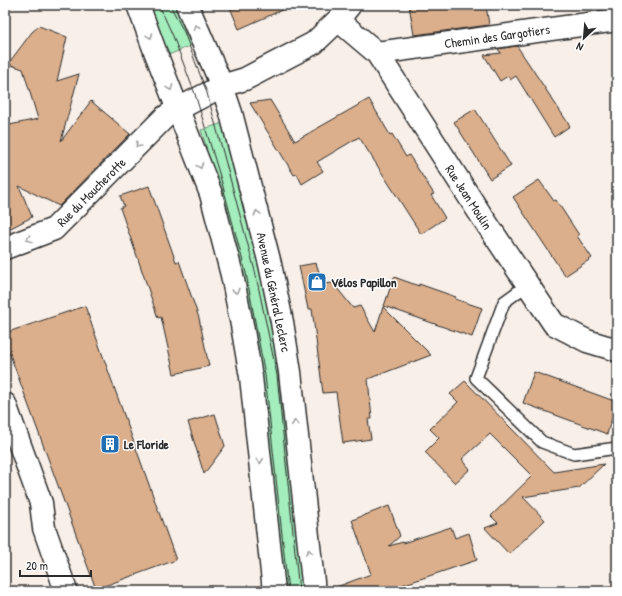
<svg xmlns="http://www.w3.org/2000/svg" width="622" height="596" viewBox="0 0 622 596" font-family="'Patrick Hand',sans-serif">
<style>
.green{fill:#a4edbc;stroke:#688c74}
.building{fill:#dbaf8c;stroke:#2b2b2b}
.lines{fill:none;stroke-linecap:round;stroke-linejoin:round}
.lane-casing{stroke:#2b2b2b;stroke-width:14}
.street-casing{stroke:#2b2b2b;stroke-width:25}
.secondary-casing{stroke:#2b2b2b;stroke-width:25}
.lane{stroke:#fff;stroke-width:11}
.street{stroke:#fff;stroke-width:22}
.secondary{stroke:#fff;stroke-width:22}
.tram{stroke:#2b2b2b;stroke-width:1}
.oneway{stroke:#a0a0a0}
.labels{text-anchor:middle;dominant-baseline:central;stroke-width:3;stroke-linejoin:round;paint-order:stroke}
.street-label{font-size:13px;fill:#2b2b2b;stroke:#fff}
.poi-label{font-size:13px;font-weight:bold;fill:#2b2b2b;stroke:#fff;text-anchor:start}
</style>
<rect width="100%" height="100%" fill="#f8efe8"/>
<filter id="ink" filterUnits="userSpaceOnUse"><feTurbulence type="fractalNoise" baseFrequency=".025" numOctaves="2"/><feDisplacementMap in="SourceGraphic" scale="8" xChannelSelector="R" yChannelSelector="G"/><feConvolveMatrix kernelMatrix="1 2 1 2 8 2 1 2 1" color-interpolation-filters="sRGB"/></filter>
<g filter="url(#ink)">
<g class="green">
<polygon points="146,5 180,5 195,44 166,56"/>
<polygon points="226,122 276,323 305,591 281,591 203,151 207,149 201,130"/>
</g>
<g class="building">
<polygon points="229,5 293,5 239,29"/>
<polygon points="409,5 486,5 489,25 414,35"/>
<polygon points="39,26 67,37 57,81 79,74 61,141 91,101 130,134 59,206 19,186 32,217 5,231 5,126 38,119 23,69 8,64 32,32"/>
<polygon points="517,46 570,126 554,137 516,76 510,80 508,76 500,81 484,55 501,53 498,49"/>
<polygon points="369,99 390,135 392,134 406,157 409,155 434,194 431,195 445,218 421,234 359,137 317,162 323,171 302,184 297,174 294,175 250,103 270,100 295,141"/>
<polygon points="475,109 511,166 490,179 454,122"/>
<polygon points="539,180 554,201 556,200 579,235 577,236 592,258 565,276 513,197"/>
<polygon points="149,186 176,262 179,261 199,318 209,366 174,374 161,317 158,318 138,259 120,208 124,206 120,196"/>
<polygon points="316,263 323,284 333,283 353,308 360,306 375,332 383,307 431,355 368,379 372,419 368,419 371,439 343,443 336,392 323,393 312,309 308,309 299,266"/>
<polygon points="394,277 419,286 419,284 456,297 455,299 482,308 472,337 384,306"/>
<polygon points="85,306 176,560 96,589 5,341 5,333"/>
<polygon points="534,372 617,402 607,434 523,403"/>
<polygon points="465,381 554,472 604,464 579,488 523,497 545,520 509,554 485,528 498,523 491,516 532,476 490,434 462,459 470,469 455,483 425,452 439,438 430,429 458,402 450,394"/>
<polygon points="215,414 225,446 204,474 188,422"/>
<polygon points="389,506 400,536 389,546 403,542 403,543 451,527 455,538 469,533 477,560 402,585 404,591 332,591 331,589 371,574 352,520"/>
</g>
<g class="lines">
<defs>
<polyline id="lane" points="527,285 504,302 476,378 542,442 574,454 617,448"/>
<g id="street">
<polyline points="338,20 377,53 479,212 554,324 587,341 617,350"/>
<polyline points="377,53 617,20"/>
<polyline points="5,248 54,229 165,117 178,109 222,86 245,79 314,43 338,20 350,5"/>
<polyline points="5,404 41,503 44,528 66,591"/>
</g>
<g id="secondary">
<polyline points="138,5 155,51 211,194 232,275 242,325 251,377 274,591"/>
<polyline points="187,5 222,86 231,113 270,264 282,322 290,372 314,591"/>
</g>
</defs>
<use href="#lane" class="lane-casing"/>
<use href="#street" class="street-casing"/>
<use href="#secondary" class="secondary-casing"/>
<use href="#lane" class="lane"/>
<use href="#street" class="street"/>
<use href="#secondary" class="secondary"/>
<g class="tram">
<polyline points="159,5 173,36 195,94 222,183 246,273 265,375 288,591"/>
<polyline points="170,5 184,32 207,93 255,271 277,375 299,591"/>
</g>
</g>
<defs><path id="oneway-chevron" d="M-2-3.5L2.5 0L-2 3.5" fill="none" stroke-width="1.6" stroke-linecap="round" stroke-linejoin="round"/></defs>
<g class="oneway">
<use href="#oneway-chevron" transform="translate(196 27) rotate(-112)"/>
<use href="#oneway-chevron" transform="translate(150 36) rotate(70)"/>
<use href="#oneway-chevron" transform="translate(170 88) rotate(69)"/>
<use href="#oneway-chevron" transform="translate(138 145) rotate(135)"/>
<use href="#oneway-chevron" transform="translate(200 166) rotate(69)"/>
<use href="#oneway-chevron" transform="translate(257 213) rotate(-105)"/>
<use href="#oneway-chevron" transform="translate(29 239) rotate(159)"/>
<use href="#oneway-chevron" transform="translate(236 291) rotate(78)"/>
<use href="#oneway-chevron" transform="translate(295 423) rotate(-96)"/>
<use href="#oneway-chevron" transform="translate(260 461) rotate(84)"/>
<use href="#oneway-chevron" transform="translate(309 552) rotate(-96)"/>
</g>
</g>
<defs>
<symbol id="shop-square" viewBox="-11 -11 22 22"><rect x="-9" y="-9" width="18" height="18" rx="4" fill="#1f6fb2" stroke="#fff"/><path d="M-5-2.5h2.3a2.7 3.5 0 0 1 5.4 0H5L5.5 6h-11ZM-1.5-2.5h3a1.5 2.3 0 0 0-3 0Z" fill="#fff"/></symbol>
<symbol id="building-square" viewBox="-11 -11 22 22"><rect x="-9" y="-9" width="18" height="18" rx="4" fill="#1f6fb2" stroke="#fff"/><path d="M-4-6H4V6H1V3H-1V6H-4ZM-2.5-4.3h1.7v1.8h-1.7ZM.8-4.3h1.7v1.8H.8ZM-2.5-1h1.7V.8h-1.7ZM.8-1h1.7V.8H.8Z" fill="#fff"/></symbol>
</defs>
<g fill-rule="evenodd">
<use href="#shop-square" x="306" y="271" width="22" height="22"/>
<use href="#building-square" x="99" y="433" width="22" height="22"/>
</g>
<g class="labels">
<g class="street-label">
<text transform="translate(497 36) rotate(-8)">Chemin des Gargotiers</text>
<text transform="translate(91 192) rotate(-45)">Rue du Moucherotte</text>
<text transform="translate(469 197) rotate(57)">Rue Jean Moulin</text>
<text transform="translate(274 292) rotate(78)">Avenue du Général Leclerc</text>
</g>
<g class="poi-label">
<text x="331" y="282">Vélos Papillon</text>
<text x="124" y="444">Le Floride</text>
</g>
</g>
<rect width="622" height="596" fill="none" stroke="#fff" stroke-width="20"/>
<rect x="10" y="10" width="602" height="576" fill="none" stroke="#2b2b2b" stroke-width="1.5" filter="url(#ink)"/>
<g transform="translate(584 38) rotate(206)" stroke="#ffffff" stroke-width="3" paint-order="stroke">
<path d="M0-3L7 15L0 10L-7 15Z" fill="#2b2b2b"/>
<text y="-6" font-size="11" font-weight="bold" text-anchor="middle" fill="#2b2b2b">N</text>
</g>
<path d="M20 570v6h71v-6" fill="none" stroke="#2b2b2b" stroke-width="2"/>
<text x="26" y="570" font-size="12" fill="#2b2b2b" stroke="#ffffff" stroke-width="3" paint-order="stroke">20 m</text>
</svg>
